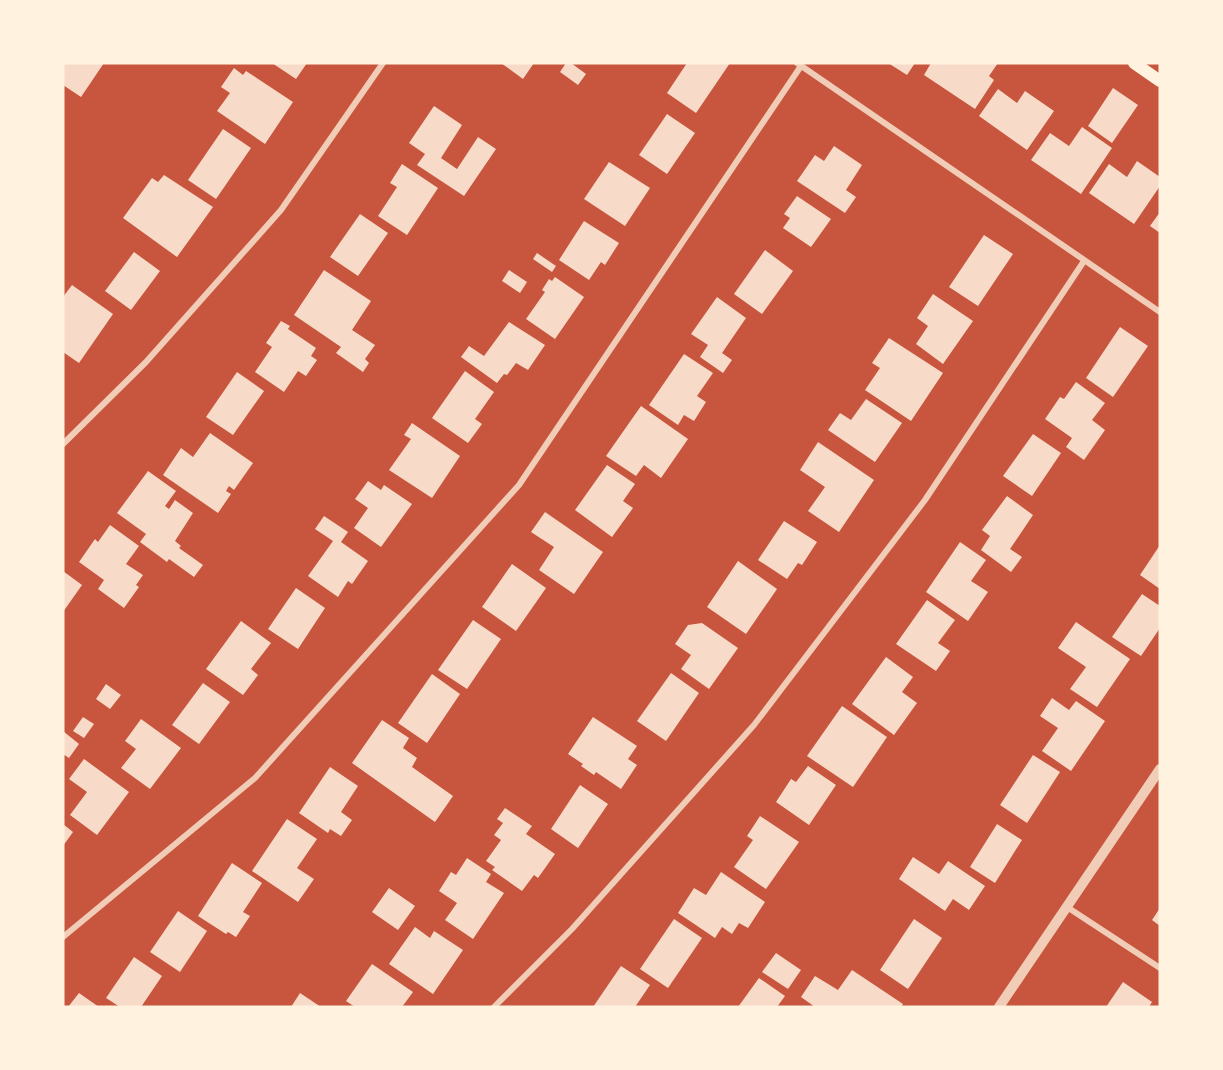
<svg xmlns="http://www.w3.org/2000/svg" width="1223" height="1070" viewBox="0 0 1223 1070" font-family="'Nunito Sans',sans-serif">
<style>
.building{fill:#f7dbc8}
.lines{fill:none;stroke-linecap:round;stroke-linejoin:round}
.minor{stroke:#f1ccb7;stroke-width:6}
.tertiary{stroke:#f1ccb7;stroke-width:10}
.secondary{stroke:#fff3e0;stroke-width:12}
</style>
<rect width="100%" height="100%" fill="#c8553d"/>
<g class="building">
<polygon points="63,63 104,63 81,97 63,85"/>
<polygon points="272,63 307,63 296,79"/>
<polygon points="501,63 534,63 523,79"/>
<polygon points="566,63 571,63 586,74 578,85 560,72"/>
<polygon points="687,63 730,63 696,113 667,93"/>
<polygon points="888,63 915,63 907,75"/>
<polygon points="931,63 998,63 989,76 994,80 975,109 924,75"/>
<polygon points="234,68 243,75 246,71 293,102 265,144 217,111 230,93 221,87"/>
<polygon points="1113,88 1138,105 1112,143 1088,126"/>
<polygon points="998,89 1017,103 1025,91 1054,111 1027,150 979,116"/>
<polygon points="434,106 462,125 441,158 457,169 478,137 496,149 464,196 417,165 425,154 409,143"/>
<polygon points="667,114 695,133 667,174 639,155"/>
<polygon points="1082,127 1112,148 1081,194 1031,160 1050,133 1069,146"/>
<polygon points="223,129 251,148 216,199 188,180"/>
<polygon points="834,146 862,165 846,190 856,197 845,213 797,181 815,155 824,161"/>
<polygon points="1137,161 1160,177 1160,186 1134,224 1089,193 1109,164 1127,177"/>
<polygon points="609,162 650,188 625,226 584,199"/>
<polygon points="402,164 438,188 407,235 378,216 397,187 390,183"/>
<polygon points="164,175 213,207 177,257 123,218 152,178 158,182"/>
<polygon points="797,196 831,219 811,247 783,228 790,218 784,214"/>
<polygon points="1160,212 1160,233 1150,226"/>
<polygon points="360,214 388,233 358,276 330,257"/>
<polygon points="584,221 619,243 605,265 601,262 589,280 559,260"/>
<polygon points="984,235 1013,254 978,306 949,287"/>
<polygon points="765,250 793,271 762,314 734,294"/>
<polygon points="134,252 160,271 131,310 105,291"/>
<polygon points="537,253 556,266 552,272 533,259"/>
<polygon points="324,270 371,301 352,330 375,345 365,359 369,363 363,372 336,353 341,347 294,315"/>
<polygon points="509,270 527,282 520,293 502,281"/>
<polygon points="555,277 584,297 555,339 526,319 545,292 542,290 549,279 552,281"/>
<polygon points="72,285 113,314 79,363 63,352 63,297"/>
<polygon points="933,294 973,321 943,364 916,344 928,326 917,318"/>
<polygon points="717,297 746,318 722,353 732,360 723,373 700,357 708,345 691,334"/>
<polygon points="281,321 290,326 288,329 316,348 311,356 317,360 306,376 298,371 284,392 255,372 272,347 266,343"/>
<polygon points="509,322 545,345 528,370 516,363 507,375 504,374 497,383 461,357 469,346 484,356"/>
<polygon points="1120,327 1148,346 1113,397 1086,378"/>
<polygon points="889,338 943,373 911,421 865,390 880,368 872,363"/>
<polygon points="684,354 713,373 697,396 706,402 694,421 684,415 678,425 649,405"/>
<polygon points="465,371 494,392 475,419 482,424 468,443 432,418"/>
<polygon points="237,372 264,391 233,435 206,417"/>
<polygon points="1076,382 1105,403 1092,420 1105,430 1084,460 1066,447 1072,438 1045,419 1060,397 1064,399"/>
<polygon points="866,399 902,423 875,462 828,430 840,413 851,420"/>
<polygon points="641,406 688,439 661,478 644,465 636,476 606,456"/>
<polygon points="412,423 460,456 432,498 389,470 411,439 404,435"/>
<polygon points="210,433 253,463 234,490 229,486 226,491 231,494 218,513 163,475 181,448 193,457"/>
<polygon points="1033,434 1061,453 1032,496 1003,476"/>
<polygon points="818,442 874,480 839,532 808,511 825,487 800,470"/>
<polygon points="607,465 635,484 623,501 633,508 612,537 575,510"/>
<polygon points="148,471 176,491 165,506 169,509 175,500 193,513 175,541 181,546 179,548 203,565 194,577 169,559 167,562 140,542 146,534 117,513"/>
<polygon points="368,481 381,490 384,485 412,504 381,547 354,528 368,508 355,499"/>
<polygon points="1007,496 1033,515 1010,549 1022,557 1011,572 981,550 990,536 982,530"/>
<polygon points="545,512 603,552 574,594 539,570 554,547 531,532"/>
<polygon points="324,516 348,532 341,542 368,561 352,584 348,581 338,597 308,576 333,541 315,529"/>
<polygon points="784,521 817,542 802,565 798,563 787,579 758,560"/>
<polygon points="110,525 139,546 126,564 143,575 136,585 139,587 124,608 98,589 104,580 79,562 95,539 98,542"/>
<polygon points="960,542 986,560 971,581 988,592 968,621 926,592"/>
<polygon points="1160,545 1160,589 1140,575"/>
<polygon points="738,561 777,589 746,634 707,607"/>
<polygon points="512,564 546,588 516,631 482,607"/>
<polygon points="63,571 82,585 63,612"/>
<polygon points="296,588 325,608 298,649 268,629"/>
<polygon points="1142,594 1160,606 1160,628 1141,656 1112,637"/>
<polygon points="927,600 955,620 938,643 950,651 936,671 896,644"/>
<polygon points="473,620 501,639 467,689 438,670"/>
<polygon points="241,621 271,643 251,669 258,675 243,695 206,669"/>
<polygon points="1076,622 1130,659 1097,707 1070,689 1086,667 1058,648"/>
<polygon points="702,623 738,648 709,689 681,669 691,655 675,644 688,625"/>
<polygon points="886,657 913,677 902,692 917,703 894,735 852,704"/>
<polygon points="671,673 699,693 666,741 637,721"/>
<polygon points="432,674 460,694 427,743 398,723"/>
<polygon points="203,683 230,702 199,744 172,725"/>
<polygon points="106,684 121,695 110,709 96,699"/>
<polygon points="1052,698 1069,710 1076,701 1105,721 1071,771 1042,751 1058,728 1040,716"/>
<polygon points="842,706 887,737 853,787 807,756"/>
<polygon points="83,717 94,724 84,738 73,731"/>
<polygon points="593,717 637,746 628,759 637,765 621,789 596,772 594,775 581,766 583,764 568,754"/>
<polygon points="141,719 181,748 150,789 121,768 136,749 125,741"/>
<polygon points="382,720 409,738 403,748 417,758 412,767 453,796 435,822 352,763"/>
<polygon points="63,731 79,744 69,758 63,754"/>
<polygon points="1033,755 1060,772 1027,823 1000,805"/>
<polygon points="84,759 129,792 97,835 70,815 87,792 69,779"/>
<polygon points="808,766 836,785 809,825 776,802 791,779 796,782"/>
<polygon points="330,767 358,786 341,812 352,820 341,836 330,829 328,833 299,813"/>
<polygon points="580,785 608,804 578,848 551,829"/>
<polygon points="505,808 532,826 526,834 555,854 538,878 534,875 522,891 492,870 495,867 486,861 501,840 494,835 503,823 497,819"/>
<polygon points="760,816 799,842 766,889 734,867 753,840 747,836"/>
<polygon points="287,819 317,839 297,868 314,879 298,902 252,871"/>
<polygon points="63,824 73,832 63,846"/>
<polygon points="997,824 1022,840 995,883 970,867"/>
<polygon points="913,857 939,874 948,861 985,886 969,910 953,899 945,911 899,879"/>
<polygon points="467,858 491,874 486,882 504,893 473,939 445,920 457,903 439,891 451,872 456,875"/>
<polygon points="232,863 262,883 243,912 250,916 236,937 228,932 226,934 198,916"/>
<polygon points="721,872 765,902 748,928 739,923 732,934 722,927 715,938 678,913 694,888 706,895"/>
<polygon points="389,888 415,906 398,930 372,912"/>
<polygon points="1160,908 1160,926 1152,920"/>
<polygon points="178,911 207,931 180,972 150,952"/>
<polygon points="674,919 702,938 668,988 640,969"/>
<polygon points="914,919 942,938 908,989 880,970"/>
<polygon points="415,927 430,938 434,931 463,950 433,994 389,964"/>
<polygon points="776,953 801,970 788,989 762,972"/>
<polygon points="134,957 162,976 141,1007 120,1007 106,998"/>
<polygon points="372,964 413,992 402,1007 355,1007 346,1001"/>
<polygon points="621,966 650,985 635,1007 593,1007"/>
<polygon points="852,970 903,1004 901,1007 815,1007 801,997 815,976 838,990"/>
<polygon points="759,978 785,996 777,1007 738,1007"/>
<polygon points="1123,982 1152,1002 1149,1007 1106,1007"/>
<polygon points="79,993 99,1007 68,1007"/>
<polygon points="300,993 321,1007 291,1007"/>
</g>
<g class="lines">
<g class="minor">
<polyline points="797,63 1160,312"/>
<polyline points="63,444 146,362 281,210 383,63"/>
<polyline points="1067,907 1160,968"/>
<polyline points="63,937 255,778 519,485 801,66"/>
<polyline points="494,1007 572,929 754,725 925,500 1084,261"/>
</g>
<polyline class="tertiary" points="999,1007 1160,769"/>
<polyline class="secondary" points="1134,63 1160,81"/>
</g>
<rect width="1223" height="1070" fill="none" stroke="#fff3e0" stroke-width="129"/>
</svg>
